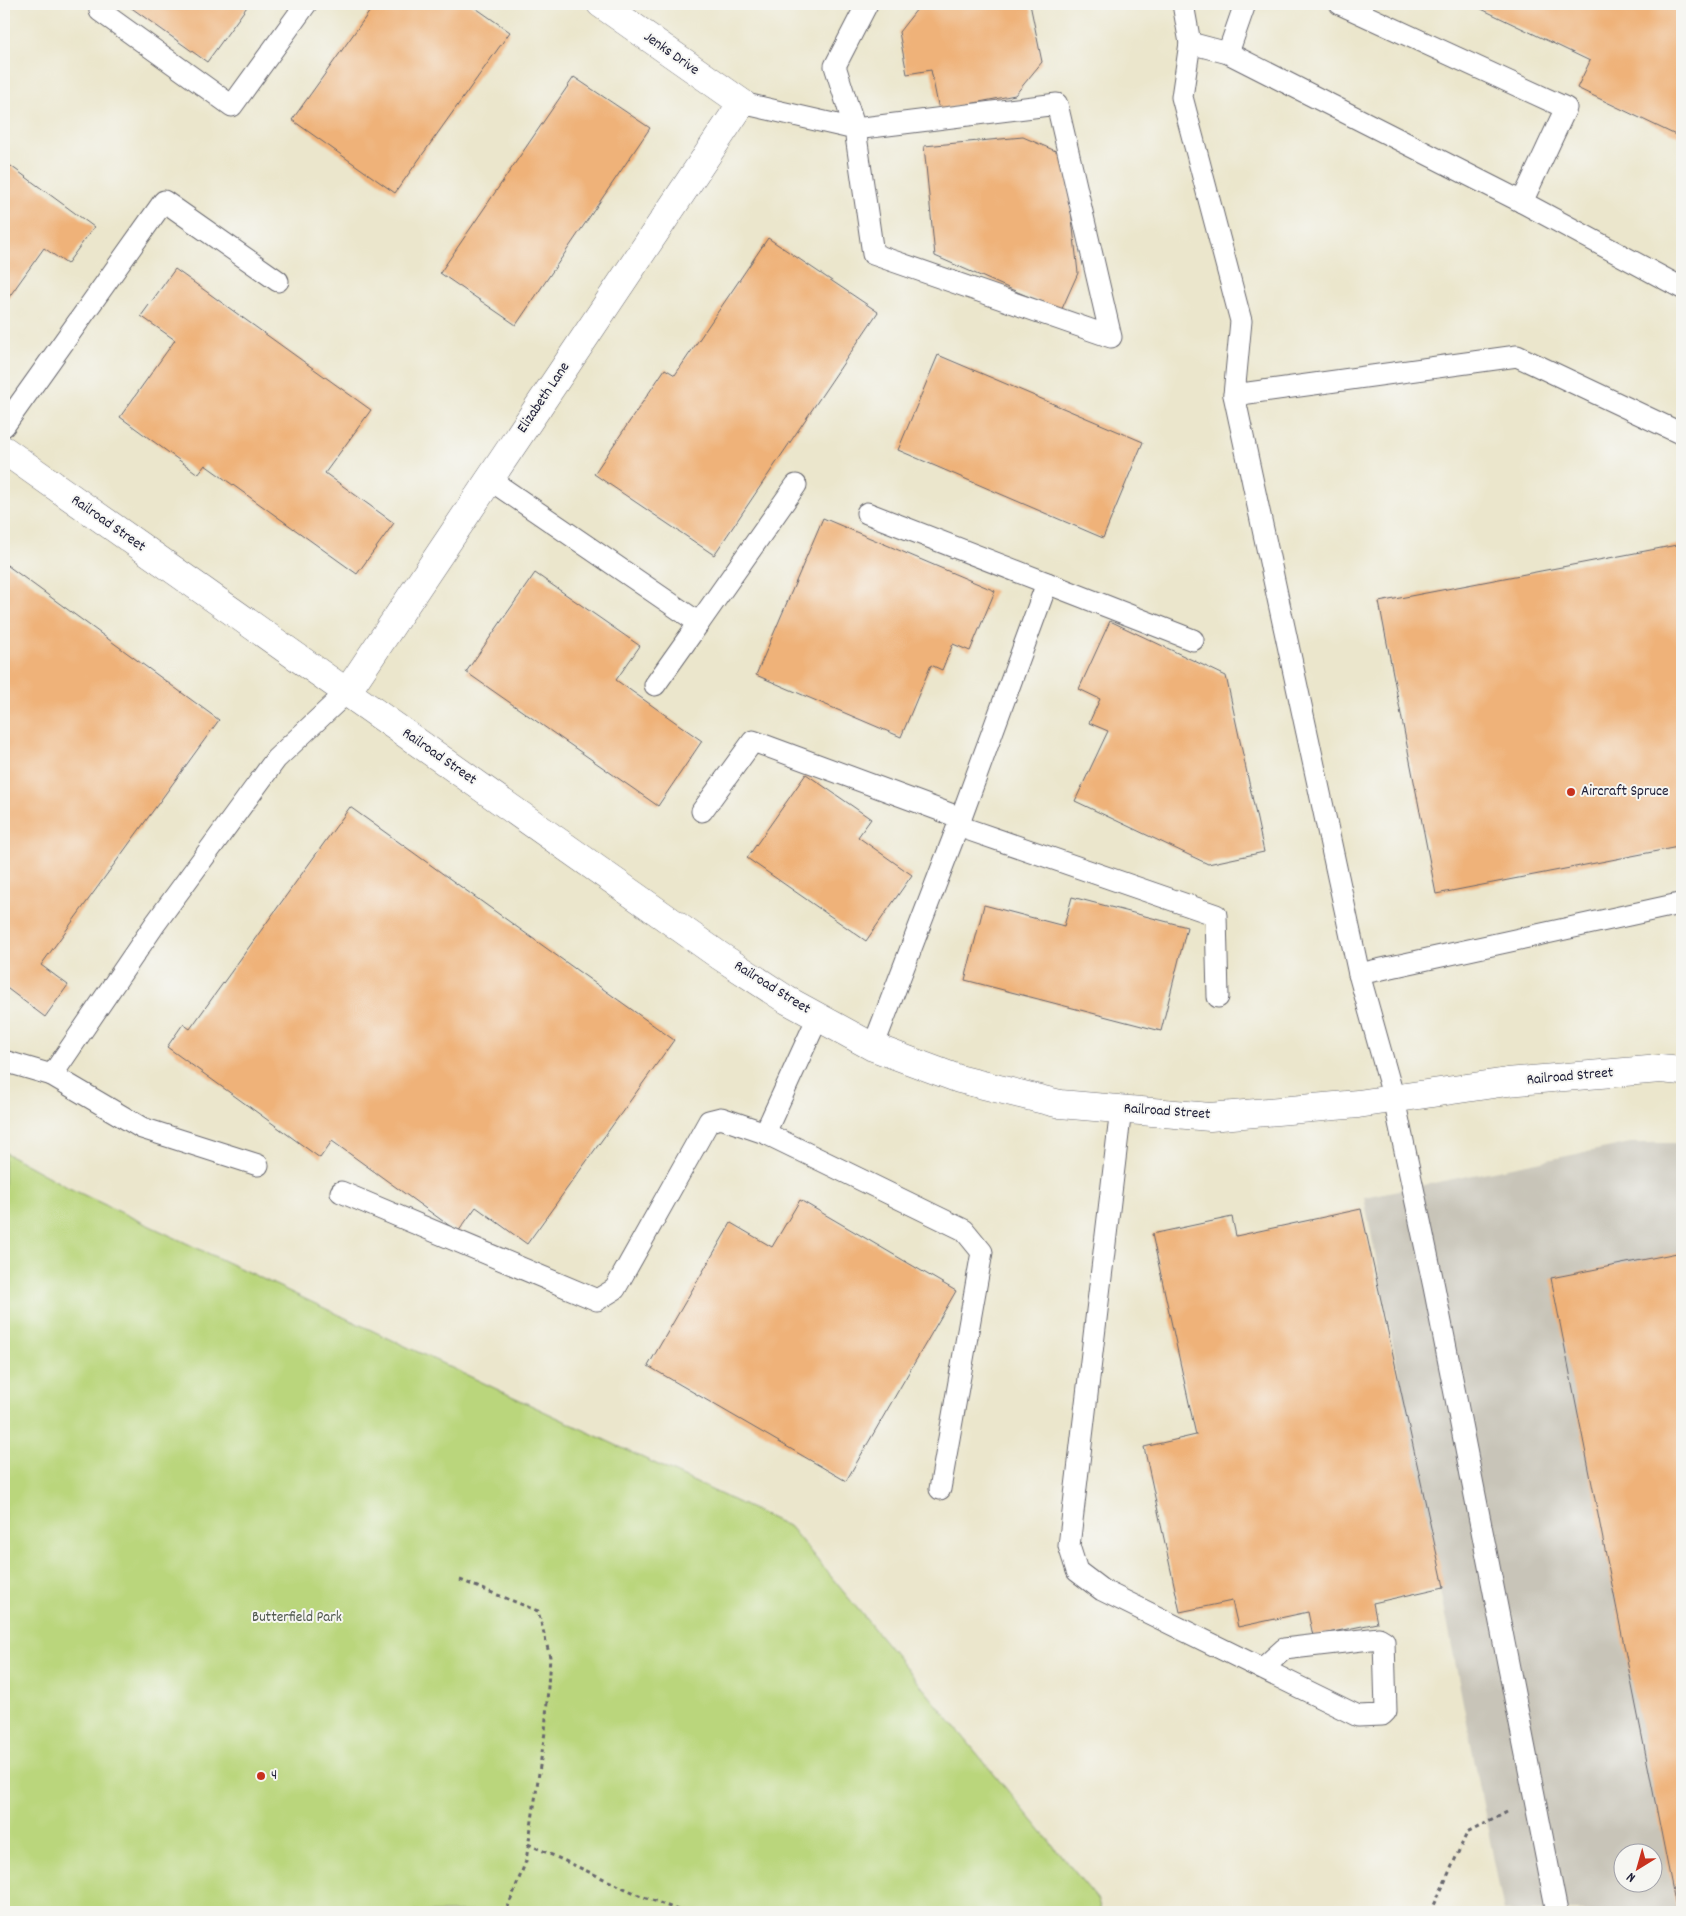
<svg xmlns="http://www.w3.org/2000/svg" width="1686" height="1916" viewBox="0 0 1686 1916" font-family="Dekko,sans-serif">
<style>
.industrial{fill:#c8c4b8;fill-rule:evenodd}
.green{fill:#bad67c;stroke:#6e7c5c}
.building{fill:#efb279}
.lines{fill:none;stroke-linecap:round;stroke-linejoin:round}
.service-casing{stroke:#68676e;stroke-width:23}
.minor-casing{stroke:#68676e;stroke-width:29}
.secondary-casing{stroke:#68676e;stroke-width:29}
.path{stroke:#68676e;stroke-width:3;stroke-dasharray:4 4;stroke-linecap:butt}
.service{stroke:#fff;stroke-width:21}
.minor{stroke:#fff;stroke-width:28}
.secondary{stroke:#fff;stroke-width:28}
.poi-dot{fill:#c8321e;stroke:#f6f6f2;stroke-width:2}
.labels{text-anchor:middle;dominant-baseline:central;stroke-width:4;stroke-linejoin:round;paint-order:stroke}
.street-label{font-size:15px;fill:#22223b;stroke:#f6f6f2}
.poi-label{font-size:15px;fill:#22223b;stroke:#f6f6f2;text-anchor:start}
.park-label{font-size:15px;fill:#50584e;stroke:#f6f6f2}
</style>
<rect width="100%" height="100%" fill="#f6f6f2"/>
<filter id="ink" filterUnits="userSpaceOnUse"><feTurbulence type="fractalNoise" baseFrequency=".02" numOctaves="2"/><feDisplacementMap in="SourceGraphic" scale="10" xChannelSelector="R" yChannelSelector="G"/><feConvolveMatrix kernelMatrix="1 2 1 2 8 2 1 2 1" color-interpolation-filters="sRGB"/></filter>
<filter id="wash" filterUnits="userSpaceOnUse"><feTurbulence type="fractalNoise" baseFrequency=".0096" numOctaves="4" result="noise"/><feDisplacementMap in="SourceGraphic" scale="20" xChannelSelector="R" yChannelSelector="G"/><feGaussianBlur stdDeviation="1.12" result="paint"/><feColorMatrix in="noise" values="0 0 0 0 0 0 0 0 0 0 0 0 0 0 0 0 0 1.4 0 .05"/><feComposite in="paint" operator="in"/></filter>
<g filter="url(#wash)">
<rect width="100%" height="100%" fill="#ebe6cc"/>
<path class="industrial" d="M1631,1143H1682V1912H1504L1364,1197ZM1624,1854H1654V1884H1624Z"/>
<polygon class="green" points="4,1152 67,1187 790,1527 1098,1900 1101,1912 4,1912"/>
<g id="blocks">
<g class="building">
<polygon points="126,4 249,4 207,62"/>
<polygon points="375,4 470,4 510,32 395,193 292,120"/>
<polygon points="921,4 1030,4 1042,62 1015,95 939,110 931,70 907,74 899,32"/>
<polygon points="1471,4 1682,4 1682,138 1577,88 1590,61"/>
<polygon points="574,77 650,128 516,325 440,273"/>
<polygon points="1023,137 1065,155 1078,273 1061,311 935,256 924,146"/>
<polygon points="4,161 94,227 67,264 44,248 4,304"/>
<polygon points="768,238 878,312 714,555 594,474 665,369 675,375"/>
<polygon points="175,269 371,410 325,473 394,523 357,574 205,465 198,474 120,417 175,340 141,316"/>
<polygon points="938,355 1143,442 1103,538 898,450"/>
<polygon points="823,518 995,591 970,651 953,644 942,670 931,665 901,737 756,675"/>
<polygon points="1682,544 1682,863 1678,847 1436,894 1379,602"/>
<polygon points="4,563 219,720 41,965 68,985 45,1017 4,986"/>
<polygon points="535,573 640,646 616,680 702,741 658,806 466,672"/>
<polygon points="1110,621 1226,676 1264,852 1208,864 1075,801 1108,731 1089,723 1100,699 1079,689"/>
<polygon points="806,774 871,819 858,837 912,875 866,941 747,858"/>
<polygon points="350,807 674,1040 527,1244 476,1207 458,1232 332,1141 320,1158 167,1047 183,1024 190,1029"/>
<polygon points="1072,897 1187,927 1161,1031 965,980 984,905 1064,926"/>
<polygon points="800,1200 956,1291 846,1481 648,1366 731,1223 772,1247"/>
<polygon points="1361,1209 1444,1587 1373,1603 1377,1623 1313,1636 1308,1612 1238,1627 1232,1601 1180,1612 1144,1447 1196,1435 1152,1234 1232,1217 1236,1236"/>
<polygon points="1682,1252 1682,1912 1677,1912 1551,1278"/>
</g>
</g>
</g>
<g filter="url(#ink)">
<use href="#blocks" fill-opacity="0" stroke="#68676e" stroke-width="1"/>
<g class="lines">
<defs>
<g id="service">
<polyline points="1183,4 1190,43 1228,53 1522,202 1682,288"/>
<polyline points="1340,4 1566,108 1522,202"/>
<polyline points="100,11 232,106 306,4"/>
<polyline points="1190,43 1182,97 1241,321 1234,395"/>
<polyline points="1228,53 1245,4"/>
<polyline points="742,103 855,129 873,254 1111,337 1057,104 855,129 835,66 867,4"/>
<polyline points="4,426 164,201 278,281"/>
<polyline points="489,479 699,623 796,485"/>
<polyline points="867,513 1047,583"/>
<polyline points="655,685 699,623"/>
<polyline points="702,811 753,741 961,818"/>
<polyline points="958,826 1216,915 1218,997"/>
<polyline points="1359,974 1679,904"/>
<polyline points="818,1017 765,1133 964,1230 982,1252 940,1489"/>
<polyline points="873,1047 958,826 1047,583 1193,640"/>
<polyline points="4,1061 52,1075"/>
<polyline points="1121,1109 1069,1546 1077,1571 1102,1590 1358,1716 1382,1715 1386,1711 1384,1641 1379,1638 1284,1649 1262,1669"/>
<polyline points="258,1165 142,1128 52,1075 155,924 276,759 347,692"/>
<polyline points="341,1192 597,1300 615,1289 709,1121 721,1118 765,1133"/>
<polyline points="1557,1912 1434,1287 1394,1099 1359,974 1234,395 1517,356 1682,434"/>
</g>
<polyline id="minor" points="347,692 742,103 601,4"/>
<polyline id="secondary" points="4,450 720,956 787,1000 873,1047 959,1079 1060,1104 1210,1117 1358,1104 1507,1082 1660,1069 1682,1071"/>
</defs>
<use href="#service" class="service-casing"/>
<use href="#minor" class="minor-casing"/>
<use href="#secondary" class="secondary-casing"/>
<g class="path">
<polyline points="460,1580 538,1611 550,1657 545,1732 526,1861 506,1912"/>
<polyline points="528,1844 639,1895 683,1912"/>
<polyline points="1431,1912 1467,1833 1509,1811"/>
</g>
<use href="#service" class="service"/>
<use href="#minor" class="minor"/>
<use href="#secondary" class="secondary"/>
</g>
</g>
<g class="poi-dot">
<circle cx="1571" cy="792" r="5"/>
<circle cx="261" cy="1776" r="5"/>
</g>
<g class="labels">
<g class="street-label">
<text transform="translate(671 54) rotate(35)">Jenks Drive</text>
<text transform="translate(544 398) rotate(-56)">Elizabeth Lane</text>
<text transform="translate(108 524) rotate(35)">Railroad Street</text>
<text transform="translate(439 757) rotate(35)">Railroad Street</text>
<text transform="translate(772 988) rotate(32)">Railroad Street</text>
<text transform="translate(1570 1077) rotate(-5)">Railroad Street</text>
<text transform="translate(1167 1112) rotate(4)">Railroad Street</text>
</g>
<g class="poi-label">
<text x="1581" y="792">Aircraft Spruce</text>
<text x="271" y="1776">4</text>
</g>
<g class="park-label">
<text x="297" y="1618">Butterfield Park</text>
</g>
</g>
<rect width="1686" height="1916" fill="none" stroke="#f6f6f2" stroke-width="20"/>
<g transform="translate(1638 1868) rotate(217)"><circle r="24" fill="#f6f6f2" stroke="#a1a1a9"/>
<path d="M0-4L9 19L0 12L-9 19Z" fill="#c8321e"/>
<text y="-8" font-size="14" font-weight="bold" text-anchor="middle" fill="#22223b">N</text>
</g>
</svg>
